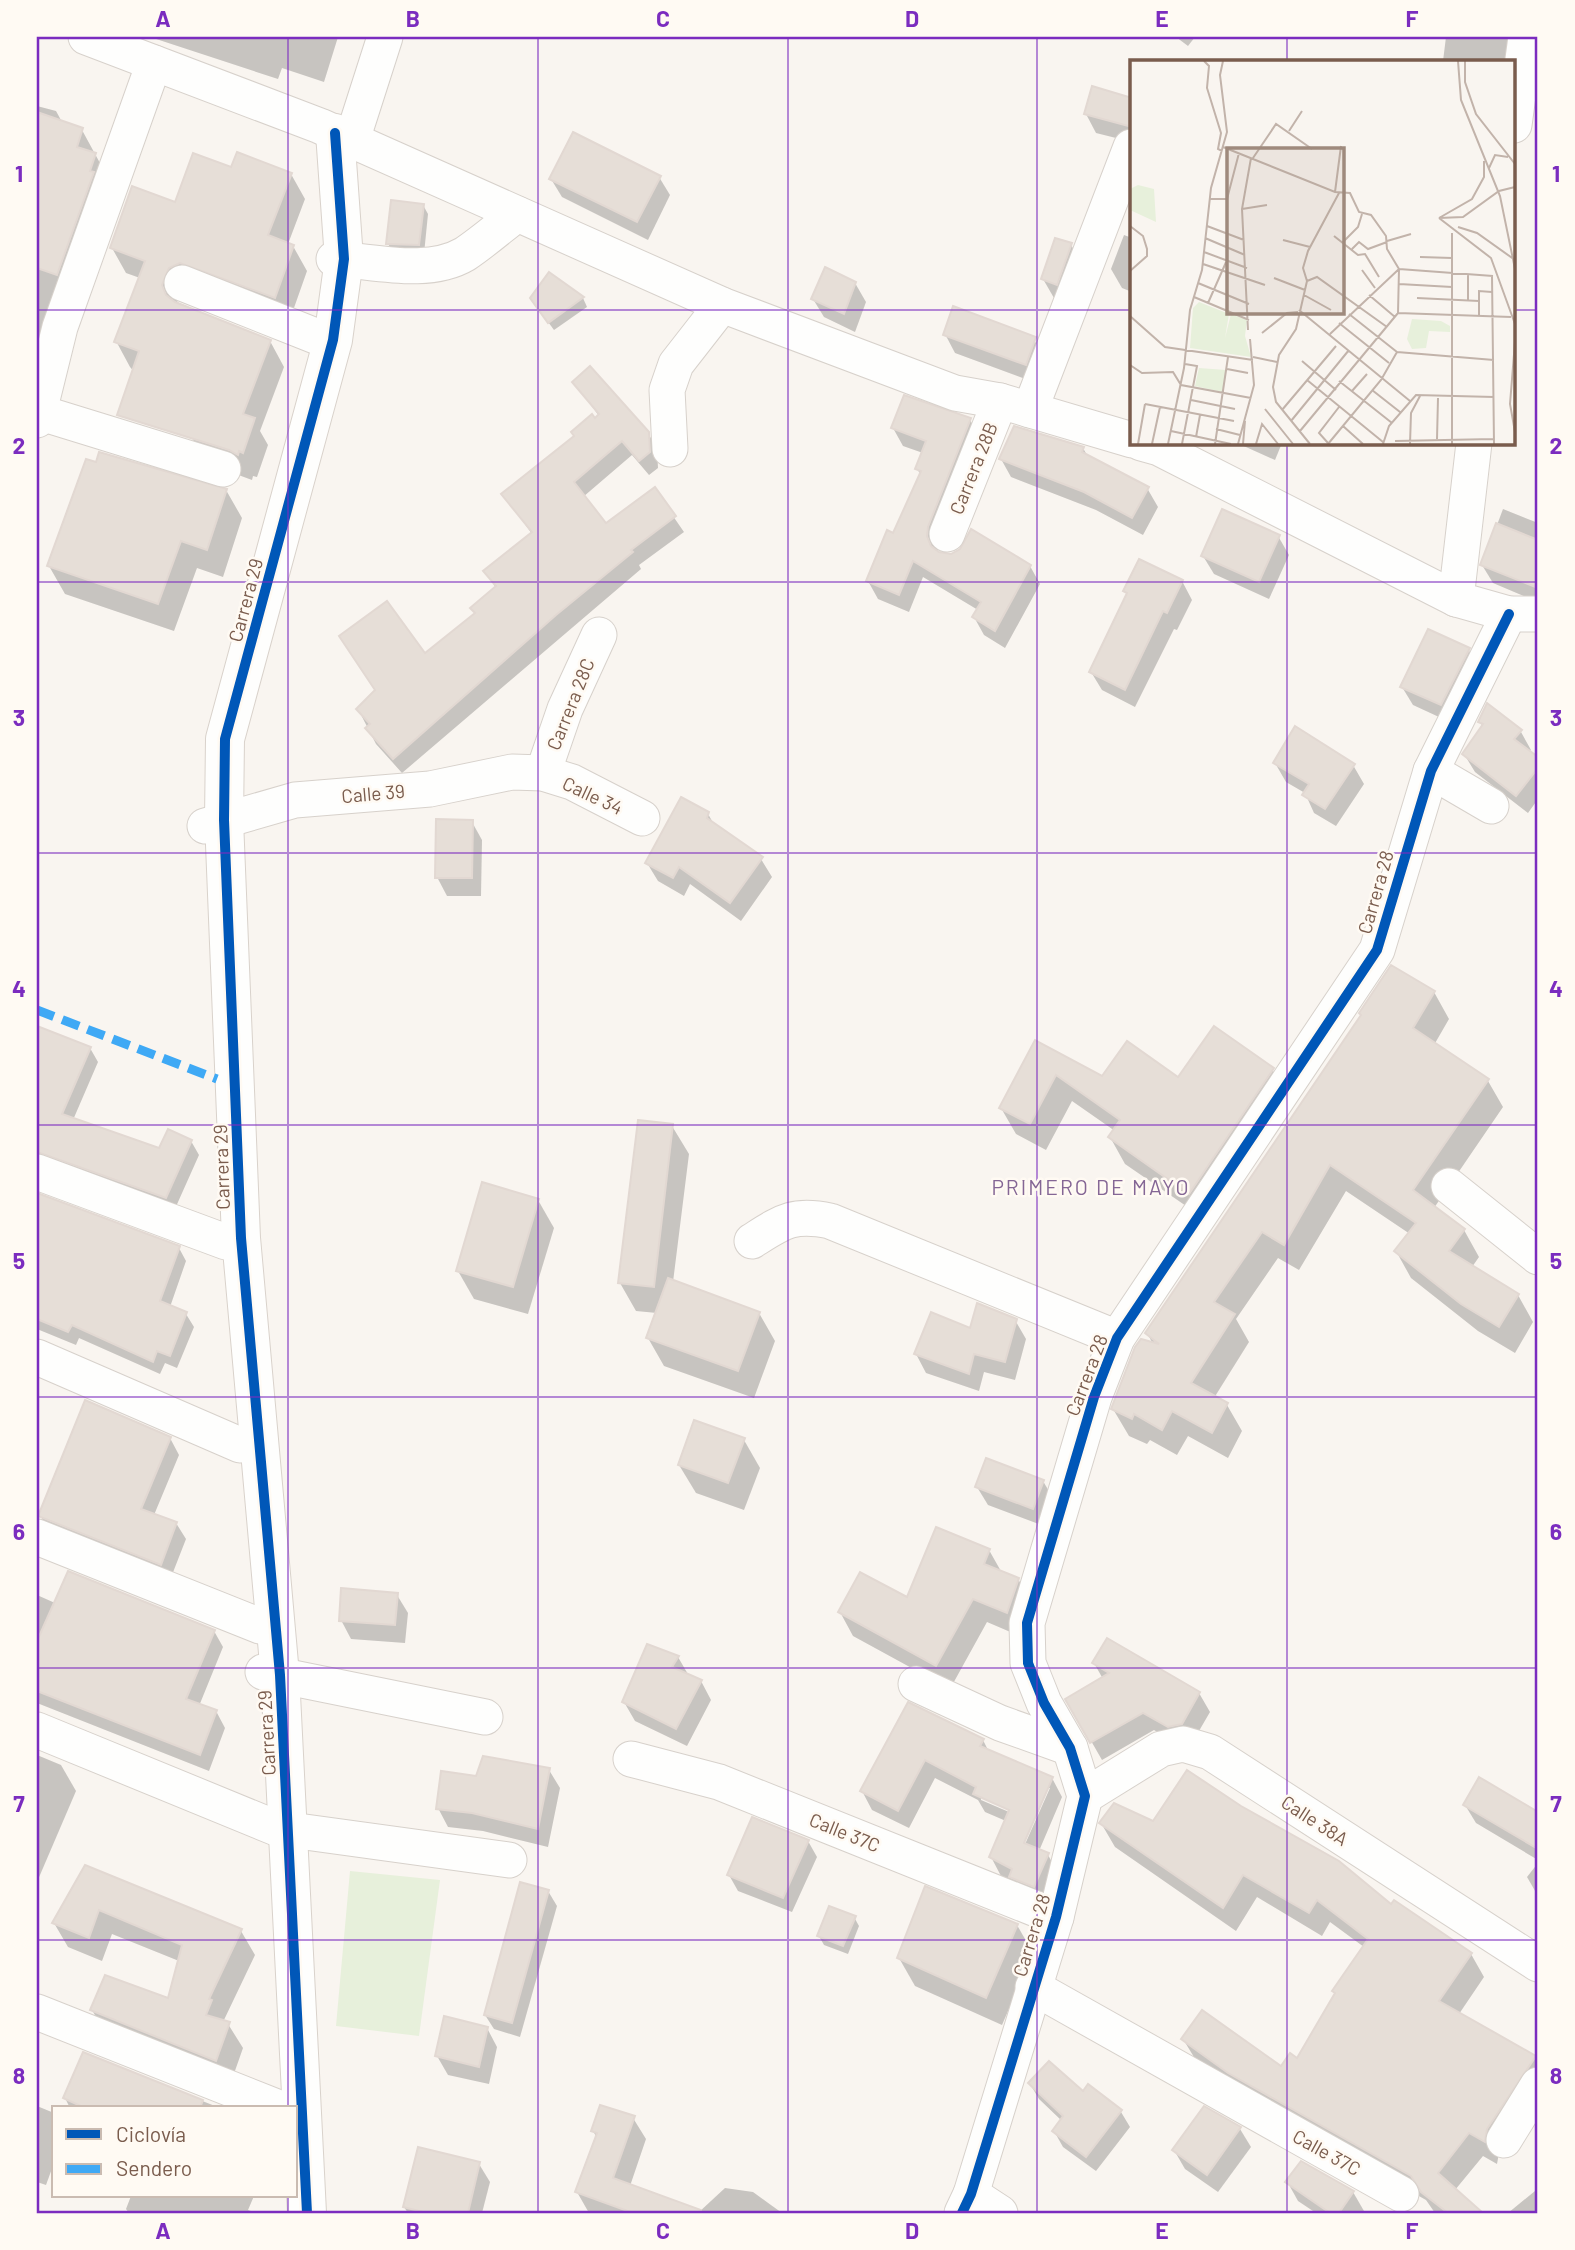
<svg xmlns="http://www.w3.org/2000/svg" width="1575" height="2250" viewBox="0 0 1575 2250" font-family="Barlow,sans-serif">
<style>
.green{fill:#e7f0db}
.shadow{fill:#0003;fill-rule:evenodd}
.building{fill:#e6ded7;stroke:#e2d8d2;stroke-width:2}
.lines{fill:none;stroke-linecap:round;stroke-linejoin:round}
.street-casing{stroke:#d7d1cb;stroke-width:37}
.secondary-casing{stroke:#d9d2cb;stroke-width:40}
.street{stroke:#fefefd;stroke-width:35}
.secondary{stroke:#fefefd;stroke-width:38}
.quiet{stroke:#3fa9f5;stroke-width:9;stroke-dasharray:18 9;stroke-linecap:butt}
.cycleway-casing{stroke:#fffaf3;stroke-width:15}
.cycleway{stroke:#0057b8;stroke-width:10}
.grid{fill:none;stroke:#7b2cbf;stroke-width:2;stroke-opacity:0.55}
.labels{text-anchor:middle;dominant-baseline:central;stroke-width:5;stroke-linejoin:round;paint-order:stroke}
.street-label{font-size:19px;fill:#7a5c4d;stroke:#fffaf3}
.neighbourhood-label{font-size:21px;letter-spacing:2px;fill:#846695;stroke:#fffaf3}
.inset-road{fill:none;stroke:#c2b3aa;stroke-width:2}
.view{fill:#9f8a7d;fill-opacity:0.15;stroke:#9f8a7d;stroke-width:3.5}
.inset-edge{fill:none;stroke:#7a5c4d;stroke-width:3.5}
.neatline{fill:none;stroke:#7b2cbf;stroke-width:2.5}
.grid-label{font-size:23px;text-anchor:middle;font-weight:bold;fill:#7b2cbf}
</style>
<rect width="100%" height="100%" fill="#f9f5f0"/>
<polygon class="green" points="350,1871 440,1880 419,2036 336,2026"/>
<g class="shadow">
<polygon points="150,37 338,37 324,82 282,68 278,79"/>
<polygon points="1176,37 1195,37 1188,46"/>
<polygon points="1446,37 1527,37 1514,61 1443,61"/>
<polygon points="1093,88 1132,100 1132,142 1096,133 1086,114"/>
<polygon points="37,106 56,111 62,122 82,130 107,176 37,382"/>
<polygon points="232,170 291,174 305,199 288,244 293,246 307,271 289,322 184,292 177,302 270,341 284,367 260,431 268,445 257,477 253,476 252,480 206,463 192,438 130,367 116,341 140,278 126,273 112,248"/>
<polygon points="659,177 670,195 648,240 562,197 551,179"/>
<polygon points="423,205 428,214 424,254 393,252 388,244"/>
<polygon points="1124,235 1132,238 1132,292 1122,288 1111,269"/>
<polygon points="1071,245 1082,263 1067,302 1054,298 1043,279"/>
<polygon points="550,275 583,298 587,307 554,330 537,307"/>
<polygon points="855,283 866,302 855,332 824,317 813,299"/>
<polygon points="945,334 1033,338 1044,357 1036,383 955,353"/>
<polygon points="574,382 648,433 657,449 658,468 649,475 632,455 583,497 606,525 655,490 684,532 639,565 641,569 402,773 376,744 358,709 477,615 496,588 485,571 532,534 504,495 599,416"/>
<polygon points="970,420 980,437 937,553 951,556 961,551 1030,566 1040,584 1005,648 984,635 974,617 978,610 923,577 909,612 878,599 868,581 894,535 921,475 917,469 923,453 903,446 893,428"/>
<polygon points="1237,443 1282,443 1275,460"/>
<polygon points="1083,448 1088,457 1147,488 1158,507 1143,535 1096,510 1011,477 1001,459"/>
<polygon points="226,490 242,518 223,577 197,568 174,631 65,594 49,566"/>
<polygon points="1503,509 1538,523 1538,602 1493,583 1482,565"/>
<polygon points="1278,536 1289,555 1269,599 1214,574 1203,556"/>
<polygon points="1182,581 1192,600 1177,630 1174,629 1135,707 1102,690 1091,672 1128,596 1125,591"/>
<polygon points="1468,649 1479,668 1452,723 1413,705 1402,687"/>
<polygon points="1488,706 1521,732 1531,750 1529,752 1538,759 1538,799 1528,813 1475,772 1464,754 1483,727 1480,722"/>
<polygon points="1275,763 1353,765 1364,784 1336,826 1314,813 1305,793 1286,782"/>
<polygon points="708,814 715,826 761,859 772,877 741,921 690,884 684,896 658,881 647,863"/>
<polygon points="472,822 482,840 481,896 447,896 437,877"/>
<polygon points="1434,992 1449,1019 1434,1045 1488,1081 1503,1107 1434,1208 1464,1230 1479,1257 1472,1267 1518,1295 1533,1322 1515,1353 1478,1331 1411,1278 1396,1251 1410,1234 1346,1191 1299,1270 1278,1258 1236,1319 1249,1342 1214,1398 1227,1405 1242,1431 1228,1458 1188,1436 1177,1455 1150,1440 1147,1444 1129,1436 1113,1409 1153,1344 1147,1333"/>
<polygon points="37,1027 90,1048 98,1062 73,1120 160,1150 191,1141 199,1155 174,1211 37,1169"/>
<polygon points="1036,1042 1102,1078 1179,1079 1272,1069 1288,1096 1205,1219 1125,1164 1110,1137 1115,1131 1072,1101 1046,1150 1016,1134 1001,1108"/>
<polygon points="672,1126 689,1154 673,1282 759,1313 775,1341 754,1398 664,1366 648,1338 657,1313 636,1311 620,1283"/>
<polygon points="37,1195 179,1248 186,1261 170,1307 186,1314 194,1327 177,1368 165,1363 160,1374 79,1338 76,1345 37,1329"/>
<polygon points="538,1200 554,1228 528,1314 474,1299 458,1271"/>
<polygon points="1015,1320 1026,1339 1015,1380 984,1372 979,1391 926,1373 916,1354 971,1330"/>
<polygon points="170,1438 179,1455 154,1515 176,1523 186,1539 170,1580 49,1532 40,1515"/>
<polygon points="744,1440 760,1468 744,1510 696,1493 679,1465"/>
<polygon points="1043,1481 1054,1500 1044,1526 988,1505 977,1487"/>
<polygon points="989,1550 1002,1573 1018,1579 1032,1603 1020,1636 987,1622 950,1689 853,1636 840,1612 907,1600"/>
<polygon points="37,1595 55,1603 214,1631 223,1647 199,1706 216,1711 225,1728 209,1771 37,1703"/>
<polygon points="397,1595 408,1613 405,1643 351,1639 341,1620"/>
<polygon points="678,1657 689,1676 701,1681 711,1700 687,1746 635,1721 624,1702"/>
<polygon points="1094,1663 1199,1693 1210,1712 1192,1743 1179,1745 1154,1730 1102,1760 1067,1699 1103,1679"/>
<path d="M908,1705L983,1740L989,1752L1052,1778L1062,1797L1039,1851L1048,1855L1058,1873L1045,1904L1001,1876L991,1857L1006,1821L985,1812L978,1800L935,1778L909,1828L872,1810L862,1791ZM1046,1788H1050L1022,1851L1019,1850ZM981,1796L1018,1812L1016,1815L981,1800Z"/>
<polygon points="37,1755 61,1765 76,1791 37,1882"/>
<polygon points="549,1770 560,1788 548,1847 483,1831 448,1827 438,1808 477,1777"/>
<polygon points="1480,1780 1538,1814 1538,1860 1476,1823 1465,1805"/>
<polygon points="1101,1823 1154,1824 1392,1907 1471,1954 1484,1977 1459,2014 1534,2058 1538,2064 1538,2095 1499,2153 1497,2164 1483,2156 1455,2190 1481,2213 1435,2213 1426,2200 1243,2097 1197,2062 1183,2039 1282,2069 1298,2061 1336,1994 1334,1991 1364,1947 1330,1922 1322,1936 1257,1897 1236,1931 1115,1847"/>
<polygon points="808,1841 817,1857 792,1912 738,1891 729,1875"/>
<polygon points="1538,1863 1538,1896 1527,1877"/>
<polygon points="86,1867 241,1931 255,1955 223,2022 228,2024 243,2048 230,2085 106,2034 92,2010 169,2000 179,1961 112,1934 102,1961 68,1947 54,1923"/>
<polygon points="548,1891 557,1906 520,2037 494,2029 485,2015"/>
<polygon points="854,1917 859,1926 848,1954 824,1945 819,1936"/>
<polygon points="1017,1925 1033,1953 1002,2025 915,1986 899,1958"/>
<polygon points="487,2028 497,2047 489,2084 448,2075 437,2056"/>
<polygon points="84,2054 220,2108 70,2108 65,2098"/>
<polygon points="1030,2084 1083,2094 1089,2086 1121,2112 1130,2127 1096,2171 1063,2147 1054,2131 1062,2121 1039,2099"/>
<polygon points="37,2106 54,2113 54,2163 46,2185 37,2182"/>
<polygon points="1205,2109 1240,2129 1251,2147 1218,2192 1185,2169 1174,2150"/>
<polygon points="633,2118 646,2139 630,2186 652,2194 663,2213 589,2213 577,2192 597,2138 593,2131"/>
<polygon points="479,2164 490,2182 482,2213 408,2213 404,2207"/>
<polygon points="1288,2183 1353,2192 1364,2211 1362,2213 1316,2213 1298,2201"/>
<polygon points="725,2188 753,2192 782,2213 698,2213"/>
<polygon points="1535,2191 1538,2194 1538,2213 1508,2213"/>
<polygon points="131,2196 254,2196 248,2210 257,2213 129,2213 126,2209"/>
</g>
<g class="building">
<polygon points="1092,86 1132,98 1132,127 1084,114"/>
<polygon points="37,112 83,128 77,147 96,153 90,171 94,172 57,275 37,268"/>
<polygon points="573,132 661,176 637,222 549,179"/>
<polygon points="237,152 292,173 268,235 294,245 275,298 180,263 169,268 162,285 166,295 175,302 271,340 243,414 255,418 243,453 239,451 238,455 229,450 117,415 139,351 114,342 145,261 110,248 132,186 175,202 193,153 231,167"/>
<polygon points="391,200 424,204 419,245 386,244"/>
<polygon points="1055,238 1072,243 1057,285 1041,279"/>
<polygon points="825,267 856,282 844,314 811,299"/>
<polygon points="549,272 584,297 548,323 530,298"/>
<polygon points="953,306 1036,337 1026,365 943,335"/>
<polygon points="590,366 649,432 650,452 639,461 622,441 574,482 606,523 655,487 676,516 631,550 633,552 556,615 393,759 365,728 370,724 356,709 375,690 339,636 387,601 425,653 475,613 470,608 496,586 483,571 532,532 501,494 574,436 571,432 592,414 595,418 599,414 572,382"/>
<polygon points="904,395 971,418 928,527 927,536 931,546 939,552 951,554 960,549 971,529 1031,565 995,631 972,617 981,602 913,561 899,595 866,581 887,530 893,533 921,471 915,469 926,441 891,428"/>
<polygon points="1014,426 1084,447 1082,452 1149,487 1132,518 1084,492 999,459"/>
<polygon points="99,452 227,489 207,550 181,541 158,604 47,566 86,459 96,462"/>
<polygon points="1222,509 1280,535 1259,582 1201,556"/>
<polygon points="1496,523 1538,540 1538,588 1480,565"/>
<polygon points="1139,559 1183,580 1167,613 1163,611 1125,690 1089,672 1127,593 1123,591"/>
<polygon points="1428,629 1470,648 1441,705 1400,687"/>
<polygon points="1487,703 1522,730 1514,739 1538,757 1538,768 1516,796 1462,754 1483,724 1478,722"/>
<polygon points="1295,726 1355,764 1325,809 1302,795 1309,784 1273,763"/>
<polygon points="681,797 709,812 707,818 763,857 730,903 679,867 673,878 645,863"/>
<polygon points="436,819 473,820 472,878 435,878"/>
<polygon points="1391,965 1435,991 1413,1028 1489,1079 1413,1190 1465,1229 1449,1251 1519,1294 1499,1327 1461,1304 1394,1251 1416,1223 1330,1165 1284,1245 1262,1232 1214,1302 1235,1314 1191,1383 1228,1403 1212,1433 1172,1411 1162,1430 1134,1414 1132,1419 1111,1409 1135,1347 1141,1339 1159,1344 1145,1333 1361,1015 1359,1013"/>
<polygon points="37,1026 91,1047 62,1114 159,1148 168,1129 192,1140 166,1198 37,1152"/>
<polygon points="1214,1026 1274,1068 1189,1194 1108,1137 1120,1120 1056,1075 1030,1124 999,1108 1035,1040 1102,1076 1127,1041 1178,1077"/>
<polygon points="638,1120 673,1124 654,1287 618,1283"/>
<polygon points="482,1182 539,1199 513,1287 456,1271"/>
<polygon points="37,1193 180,1246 160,1301 187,1312 170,1356 157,1351 153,1362 72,1325 68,1332 37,1319"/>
<polygon points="668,1278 760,1312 738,1371 646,1338"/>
<polygon points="977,1303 1017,1319 1005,1362 974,1354 969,1374 914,1354 931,1312 970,1328"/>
<polygon points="85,1400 171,1437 141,1509 177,1522 161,1565 38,1516"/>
<polygon points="694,1420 745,1438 728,1483 678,1465"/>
<polygon points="986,1458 1044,1480 1033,1509 975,1487"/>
<polygon points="936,1527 990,1549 984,1564 1019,1578 1007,1613 973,1599 936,1666 838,1612 860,1572 907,1597"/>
<polygon points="68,1571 215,1630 186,1699 217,1710 200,1755 37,1691 37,1641"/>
<polygon points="341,1588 398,1593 395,1625 339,1621"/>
<polygon points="1107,1638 1200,1692 1182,1724 1168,1727 1143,1713 1090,1743 1065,1699 1109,1673 1092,1663"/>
<polygon points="647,1644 679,1656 672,1667 702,1680 676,1729 622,1702"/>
<polygon points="908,1702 984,1739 980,1746 1053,1777 1024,1843 1049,1853 1034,1887 1009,1877 1012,1869 989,1857 1009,1810 973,1794 976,1787 925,1760 898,1811 860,1791"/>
<polygon points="483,1756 550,1768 538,1829 472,1813 436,1809 441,1771 476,1776"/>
<polygon points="1187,1770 1241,1806 1339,1861 1391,1904 1394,1900 1472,1953 1439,2001 1536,2056 1487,2129 1485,2142 1469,2133 1438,2173 1483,2213 1448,2213 1421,2192 1411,2176 1228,2073 1181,2039 1202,2010 1281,2066 1290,2053 1297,2058 1335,1993 1332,1991 1368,1939 1317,1900 1309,1913 1243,1875 1223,1908 1099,1823 1114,1803 1153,1821"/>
<polygon points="1479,1777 1538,1812 1538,1849 1463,1805"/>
<polygon points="752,1817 809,1840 783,1898 727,1875"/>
<polygon points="85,1865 242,1929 209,1999 212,2000 206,2015 230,2022 216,2061 90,2010 105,1975 168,1998 182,1945 99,1910 89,1938 52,1923"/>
<polygon points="520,1882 549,1890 512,2023 484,2015"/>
<polygon points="925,1886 1018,1924 986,1998 897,1958"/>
<polygon points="829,1906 856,1916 843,1946 817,1936"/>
<polygon points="444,2016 488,2027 479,2067 435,2056"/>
<polygon points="83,2052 203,2100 200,2108 85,2108 63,2098"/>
<polygon points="1049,2061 1083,2091 1088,2084 1122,2110 1086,2157 1052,2131 1063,2116 1028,2083"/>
<polygon points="600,2105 635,2116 613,2178 701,2210 700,2213 633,2213 575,2192 597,2133 591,2131"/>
<polygon points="1204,2106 1241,2127 1207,2175 1172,2150"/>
<polygon points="418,2147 480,2162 468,2213 427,2213 403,2207"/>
<polygon points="1301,2161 1354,2191 1339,2213 1330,2213 1285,2182"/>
</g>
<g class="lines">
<defs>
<g id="street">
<polyline points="86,37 320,126 722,305 955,393 1000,401 1132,440"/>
<polyline points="1514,125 1526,37"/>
<polyline points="352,140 385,37"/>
<path d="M334,259C374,261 428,276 465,254C483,242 500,227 517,214"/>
<polyline points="182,283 323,339"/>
<polyline points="1030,410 1131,147"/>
<polyline points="38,412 223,469"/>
<polyline points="37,420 60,327 154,63"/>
<polyline points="1141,443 1159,448 1456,599 1509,614 1538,614"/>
<polyline points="670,449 667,390 676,364 722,305"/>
<polyline points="947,534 1000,401"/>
<polyline points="1456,599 1474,443"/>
<polyline points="1431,771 1491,806"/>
<polyline points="543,773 565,709 599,635"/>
<polyline points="205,826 295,800 430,789 512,772 543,773 572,782 642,818"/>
<polyline points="37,1172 226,1242"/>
<polyline points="1449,1186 1538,1257"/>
<path d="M752,1241C782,1222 793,1213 830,1221L1117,1338"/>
<polyline points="37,1357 240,1445"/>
<polyline points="37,1537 260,1626"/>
<polyline points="263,1672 485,1717"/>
<polyline points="916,1684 1000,1723 1070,1748"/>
<polyline points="37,1730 276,1828 509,1860"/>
<polyline points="631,1759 719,1782 1056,1917"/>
<polyline points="1085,1796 1161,1749 1183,1744 1210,1752 1538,1964"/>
<polyline points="1033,1987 1401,2194"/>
<polyline points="37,2012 279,2108"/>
<polyline points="1504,2140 1538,2085"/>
<polyline points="971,2194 1000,2213"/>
<polyline points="962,2213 971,2194 1056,1917 1085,1796 1070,1748 1044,1703 1028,1663 1027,1623 1094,1397 1117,1338 1377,950 1431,771 1509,614"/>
</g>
<polyline id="secondary" points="307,2213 280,1675 241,1238 224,820 225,739 333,340 344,259 335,133"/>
</defs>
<use href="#street" class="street-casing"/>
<use href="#secondary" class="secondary-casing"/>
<use href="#street" class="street"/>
<use href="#secondary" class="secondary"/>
<polyline class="quiet" points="37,1010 217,1079"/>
<defs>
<g id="cycleway">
<polyline points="307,2213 280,1675 241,1238 224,820 225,739 333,340 344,259 335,133"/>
<polyline points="962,2213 971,2194 1056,1917 1085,1796 1070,1748 1044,1703 1028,1663 1027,1623 1094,1397 1117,1338 1377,950 1431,771 1509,614"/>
</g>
</defs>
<use href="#cycleway" class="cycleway-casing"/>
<use href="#cycleway" class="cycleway"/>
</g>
<path class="grid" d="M288,37V2108M538,37V2213M788,37V2213M1037,37V2213M1287,37V61M37,310H1132M1514,310H1538M1287,443V2213M37,582H1538M37,853H1538M37,1125H1538M37,1397H1538M37,1668H1538M37,1940H1538M288,2196V2213"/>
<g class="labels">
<g class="street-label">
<text transform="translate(973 468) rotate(-68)">Carrera 28B</text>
<text transform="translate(245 600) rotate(-75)">Carrera 29</text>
<text transform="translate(570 704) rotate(-68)">Carrera 28C</text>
<text transform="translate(373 793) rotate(-5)">Calle 39</text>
<text transform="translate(593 795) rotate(25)">Calle 34</text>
<text transform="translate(1375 892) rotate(-74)">Carrera 28</text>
<text transform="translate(221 1167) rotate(-92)">Carrera 29</text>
<text transform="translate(1086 1375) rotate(-69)">Carrera 28</text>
<text transform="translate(266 1733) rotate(-93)">Carrera 29</text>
<text transform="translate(1315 1820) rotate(33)">Calle 38A</text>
<text transform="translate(845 1832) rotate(22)">Calle 37C</text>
<text transform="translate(1031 1935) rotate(-73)">Carrera 28</text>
<text transform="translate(1327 2152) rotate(29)">Calle 37C</text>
</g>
<g class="neighbourhood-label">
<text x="1091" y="1186">PRIMERO DE MAYO</text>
</g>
</g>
<g transform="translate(1130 60)">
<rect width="385" height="385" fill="#f9f5f0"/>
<path d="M8,125L24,129L26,162L0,150V129ZM69,242L99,254L95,278L101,254L117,260L115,276L121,297L60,288L63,248ZM282,259L311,261L320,266V272L299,271L296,288L282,289L277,279ZM69,308L96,310L92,332L65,326Z" fill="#e7f0db"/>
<path class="inset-road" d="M74,1L79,6L77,28L91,73L88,89L92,91M328,1L331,40L370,136L385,209M335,1V22L346,54L385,104M159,71L172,51M93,87L205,132L220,133L229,152L241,155L256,176L257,189L269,209M123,98L146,64L182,89M359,108L365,95L378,97M205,132L211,86M79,139H97L109,93M112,149L137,145M309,158L361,198L385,264M309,158L342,139L354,117V101M309,158L333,157L369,131L385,127M0,166L13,176L17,189V196L0,211M77,166L114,180M328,167L347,173L385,200M322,173V384M204,176L228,195L235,194L249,217M75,178L115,195M153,180L180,187M257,181L281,174M213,182L228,167L232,154M222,189L229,182L238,189L257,182M74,192L117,208M290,197L322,198M73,204L135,225M269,209L363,216M232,210L245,228M362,216L364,384M144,218L175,230M177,221L187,217L257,267M68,223L119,244M269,224L322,227M174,235L201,250M239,235L265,257M64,237L119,260M287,238L349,241M338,241V214M78,243L97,200M169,250L280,341M268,253L381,257M268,253L269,209M219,254L267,292M0,256L35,287L123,300M349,256V231L362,232M209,263L259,303M118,270L112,149L121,98M132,273L157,253L168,252M200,274L269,209M385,282L380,344L385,372M267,292L364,300M123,297L147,302M172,301L206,330M0,305L12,313L43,312L51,325L121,338M97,309L118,313M177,320L253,382M209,321L262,363M242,330L270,352M222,331L237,314M61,340L105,349M15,344L104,361M135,349L163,384M152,350L206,286M161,361L219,290M213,366L233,384M86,369L110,375M41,371L101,384M170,371L268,253M66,377L70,355M307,379L308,338M265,381L364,379M198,383L189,373L209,347M8,384L15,344M22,384L30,347M38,384L54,308L60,250L72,210L81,128L97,72L90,15L93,1M52,384L67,306L55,304M85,384L98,297M108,384L124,325L120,279M113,384L115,361M126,384L132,364L148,384M180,384L146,342L143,327L149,295L166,269L177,221L173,208L178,191L209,133M198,384L251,320L267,292M253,384L259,366L286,335L364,337M280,384L281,353L290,336"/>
<path class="view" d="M97,88H214V254H97Z"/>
<rect width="385" height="385" class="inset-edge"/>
</g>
<rect width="1575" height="2250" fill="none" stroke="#fffaf3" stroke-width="77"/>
<rect x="52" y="2106" width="245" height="91" fill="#fffaf3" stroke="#cabbb1" stroke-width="2"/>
<rect x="66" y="2129" width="35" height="10" fill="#0057b8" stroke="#cabbb1" stroke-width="2"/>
<text x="116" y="2142" font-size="21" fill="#7a5c4d">Ciclovía</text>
<rect x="66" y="2164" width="35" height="10" fill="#3fa9f5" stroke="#cabbb1" stroke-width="2"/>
<text x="116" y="2176" font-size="21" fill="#7a5c4d">Sendero</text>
<rect x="38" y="38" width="1498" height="2174" class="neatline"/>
<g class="grid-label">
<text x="163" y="27">A</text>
<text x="413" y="27">B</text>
<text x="663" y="27">C</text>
<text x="912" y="27">D</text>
<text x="1162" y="27">E</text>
<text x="1412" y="27">F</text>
<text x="19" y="182">1</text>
<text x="1556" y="182">1</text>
<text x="19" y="454">2</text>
<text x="1556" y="454">2</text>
<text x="19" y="726">3</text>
<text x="1556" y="726">3</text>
<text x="19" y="997">4</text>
<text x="1556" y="997">4</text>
<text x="19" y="1269">5</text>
<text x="1556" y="1269">5</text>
<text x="19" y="1540">6</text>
<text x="1556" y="1540">6</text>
<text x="19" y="1812">7</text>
<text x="1556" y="1812">7</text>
<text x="19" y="2084">8</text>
<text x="1556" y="2084">8</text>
<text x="163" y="2239">A</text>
<text x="413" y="2239">B</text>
<text x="663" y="2239">C</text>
<text x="912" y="2239">D</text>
<text x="1162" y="2239">E</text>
<text x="1412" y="2239">F</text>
</g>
</svg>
